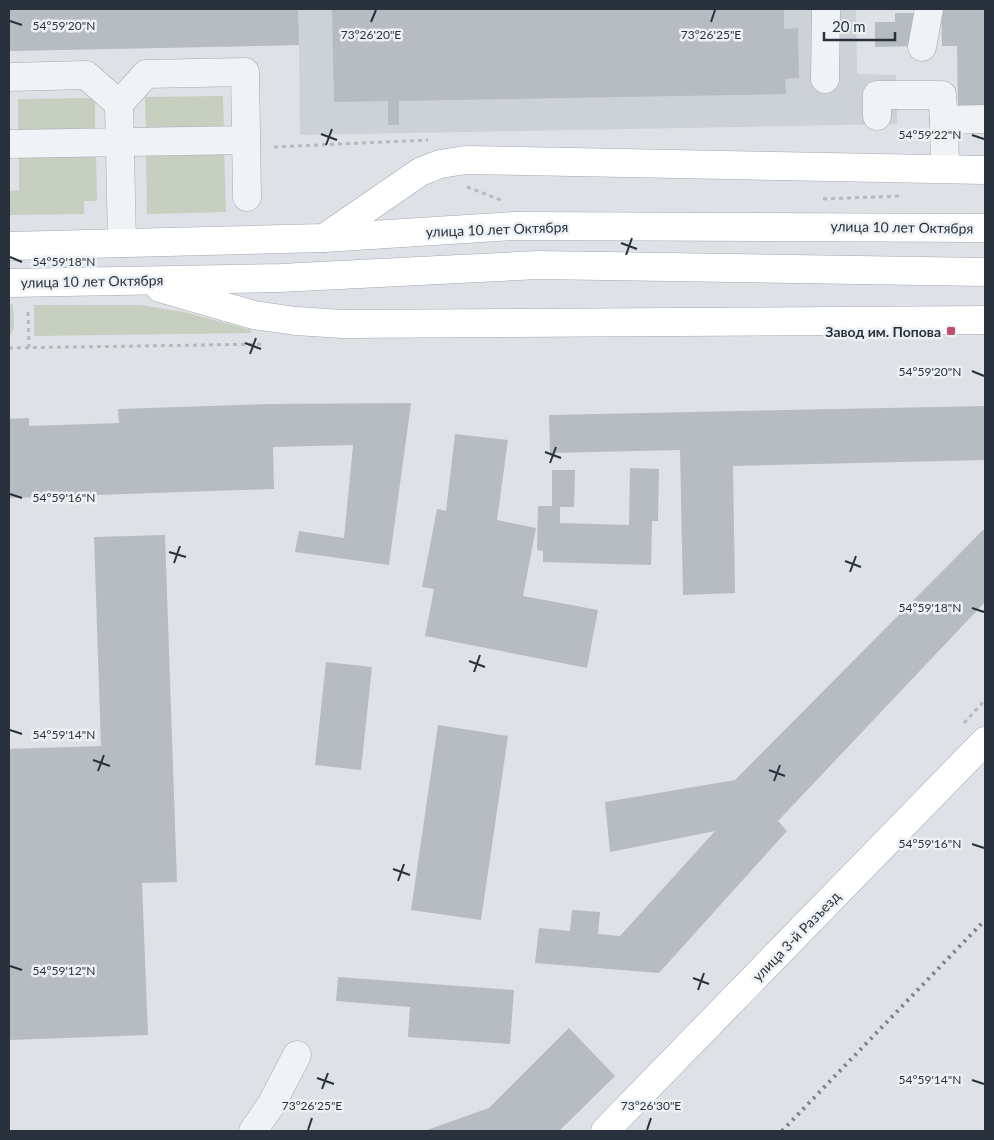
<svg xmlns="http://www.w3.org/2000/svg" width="994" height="1140" viewBox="0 0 994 1140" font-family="Lato,sans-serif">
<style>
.built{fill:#cdd2d8}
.green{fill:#c6cfc0}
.building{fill:#b6bcc2}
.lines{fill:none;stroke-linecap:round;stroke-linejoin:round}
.minor-casing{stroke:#a4aab0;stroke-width:29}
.major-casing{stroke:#9fa8b1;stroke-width:29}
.path{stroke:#b4b9be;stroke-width:3;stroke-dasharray:4 4;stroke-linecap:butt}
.minor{stroke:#f0f3f5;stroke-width:28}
.major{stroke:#fff;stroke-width:28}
.rail{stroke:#79848e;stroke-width:4;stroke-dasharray:2.5 5;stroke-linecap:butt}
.ticks{fill:none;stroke:#29323c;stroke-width:2}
.poi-dot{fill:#c14e6d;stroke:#edf1f4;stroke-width:2}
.labels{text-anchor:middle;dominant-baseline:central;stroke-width:5;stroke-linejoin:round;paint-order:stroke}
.street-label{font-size:14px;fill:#29323c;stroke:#edf1f4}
.poi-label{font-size:14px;font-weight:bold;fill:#29323c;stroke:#edf1f4;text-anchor:end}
.ticks-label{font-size:12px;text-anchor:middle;fill:#29323c;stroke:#edf1f4;stroke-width:5;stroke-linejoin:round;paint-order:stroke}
</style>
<rect width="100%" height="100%" fill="#dee2e6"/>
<polygon class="built" points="9,9 856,9 857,74 896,75 897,124 300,135 299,45 9,51"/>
<g class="green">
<polygon points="223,96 224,133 146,135 145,97"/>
<polygon points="95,98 95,136 18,137 18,99"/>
<polygon points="224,150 226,212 147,214 146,152"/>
<polygon points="96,153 97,201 84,201 84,214 9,215 9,191 19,190 19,154"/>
<polygon points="13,304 14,328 9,337 9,305"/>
<polygon points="34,305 140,305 184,312 251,330 251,333 34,336"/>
</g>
<g class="building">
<polygon points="9,9 298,9 299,45 9,51"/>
<polygon points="332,9 784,9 784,29 798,28 799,78 785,79 786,94 399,101 399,125 388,125 388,101 334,102"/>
<polygon points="941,9 985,9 985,107 958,107 957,46 942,46"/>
<polygon points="895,13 917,13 917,46 875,47 875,22 895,22"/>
<polygon points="411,403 389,565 295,552 299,531 344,538 353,445 273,447 274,489 9,498 9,419 29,418 29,426 119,423 118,409 271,404"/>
<polygon points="985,406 985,460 733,466 735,593 683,595 680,450 550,453 549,415"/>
<polygon points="455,434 508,440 497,520 536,528 523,596 598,610 587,668 425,636 434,589 422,587 437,509 446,511"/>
<polygon points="630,468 659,469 658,521 652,521 651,565 543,562 543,551 537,550 538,506 552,506 552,470 575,470 574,507 560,507 560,523 629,525"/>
<polygon points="985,528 985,602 778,821 787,831 659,973 535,963 539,928 570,931 572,910 600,912 598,934 620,936 715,831 610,852 605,802 735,780"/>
<polygon points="165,535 177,882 142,883 148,1035 9,1040 9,749 101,746 94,537"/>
<polygon points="326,662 372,667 361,770 315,765"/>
<polygon points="438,725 508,736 481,920 411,910"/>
<polygon points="338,977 514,990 510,1044 408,1037 410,1007 336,1001"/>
<polygon points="569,1028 615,1076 559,1131 424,1131 489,1108"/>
</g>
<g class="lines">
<defs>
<g id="minor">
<polyline points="922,47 929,9"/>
<polyline points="9,77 86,75 119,104"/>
<polyline points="825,79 826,9"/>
<polyline points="877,116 877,95 942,95 944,120"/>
<polyline points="9,144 246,140"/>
<polyline points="945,169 944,120 985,119"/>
<polyline points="122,243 119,104 146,74 245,72 247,197"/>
<polyline points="253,1131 271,1105 297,1055"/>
</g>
<g id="major">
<polyline points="324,238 420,172 440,164 466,160 985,170"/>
<polyline points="9,246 324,238 515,226 985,228"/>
<polyline points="9,283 280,278 538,265 985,272"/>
<polyline points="160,288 254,315 296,321 343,324 985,320"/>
<polyline points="605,1131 985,741"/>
</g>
</defs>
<use href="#minor" class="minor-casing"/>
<use href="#major" class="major-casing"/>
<g class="path">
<polyline points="274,147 428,140"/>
<polyline points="467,187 501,200"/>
<polyline points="823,199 900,196"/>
<polyline points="28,312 29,347"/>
<polyline points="9,348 265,344"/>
<polyline points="964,723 985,700"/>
</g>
<use href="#minor" class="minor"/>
<use href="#major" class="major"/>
<polyline class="rail" points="782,1131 985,920"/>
</g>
<path class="ticks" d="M10,21L22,25M371,22L376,10M711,22L715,10M321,134L337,140M972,135L984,139M326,145L332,129M621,243L637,249M626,255L632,238M10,257L22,262M245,343L261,349M250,354L256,338M972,371L984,376M545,452L561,458M550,463L556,447M10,494L22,498M169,552L186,557M845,561L861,567M174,563L180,546M850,572L856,556M972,608L984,612M469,661L485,667M474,672L480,655M10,730L22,734M93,760L110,766M769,770L785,776M98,771L104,755M774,781L780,765M972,844L984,848M393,869L410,875M398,881L404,864M10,966L22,970M693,978L709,984M698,990L704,973M317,1078L334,1084M972,1080L984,1084M322,1089L328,1073M308,1130L312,1118M647,1130L651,1118"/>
<rect class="poi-dot" x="946" y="326" width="10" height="10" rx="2.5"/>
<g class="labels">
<g class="street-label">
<text transform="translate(902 227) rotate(1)">улица 10 лет Октября</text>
<text transform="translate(497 229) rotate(-2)">улица 10 лет Октября</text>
<text transform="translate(92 281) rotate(-1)">улица 10 лет Октября</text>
<text transform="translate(796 936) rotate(-46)">улица 3-й Разъезд</text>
</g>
<g class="poi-label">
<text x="941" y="331">Завод им. Попова</text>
</g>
</g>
<g class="ticks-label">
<text x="64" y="30">54°59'20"N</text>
<text x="371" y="39">73°26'20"E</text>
<text x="711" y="39">73°26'25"E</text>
<text x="930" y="139">54°59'22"N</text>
<text x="64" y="266">54°59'18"N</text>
<text x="930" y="376">54°59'20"N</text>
<text x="64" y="502">54°59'16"N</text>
<text x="930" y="612">54°59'18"N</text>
<text x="64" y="739">54°59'14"N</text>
<text x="930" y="848">54°59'16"N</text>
<text x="64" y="975">54°59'12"N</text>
<text x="930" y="1084">54°59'14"N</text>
<text x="312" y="1110">73°26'25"E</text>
<text x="651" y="1110">73°26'30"E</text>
</g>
<rect width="994" height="1140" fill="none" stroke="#29323c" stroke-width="20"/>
<path d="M824 32v8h71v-8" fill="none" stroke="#29323c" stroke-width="2.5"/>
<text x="832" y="32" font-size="15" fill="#29323c" stroke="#edf1f4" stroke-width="4" paint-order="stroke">20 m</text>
</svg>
